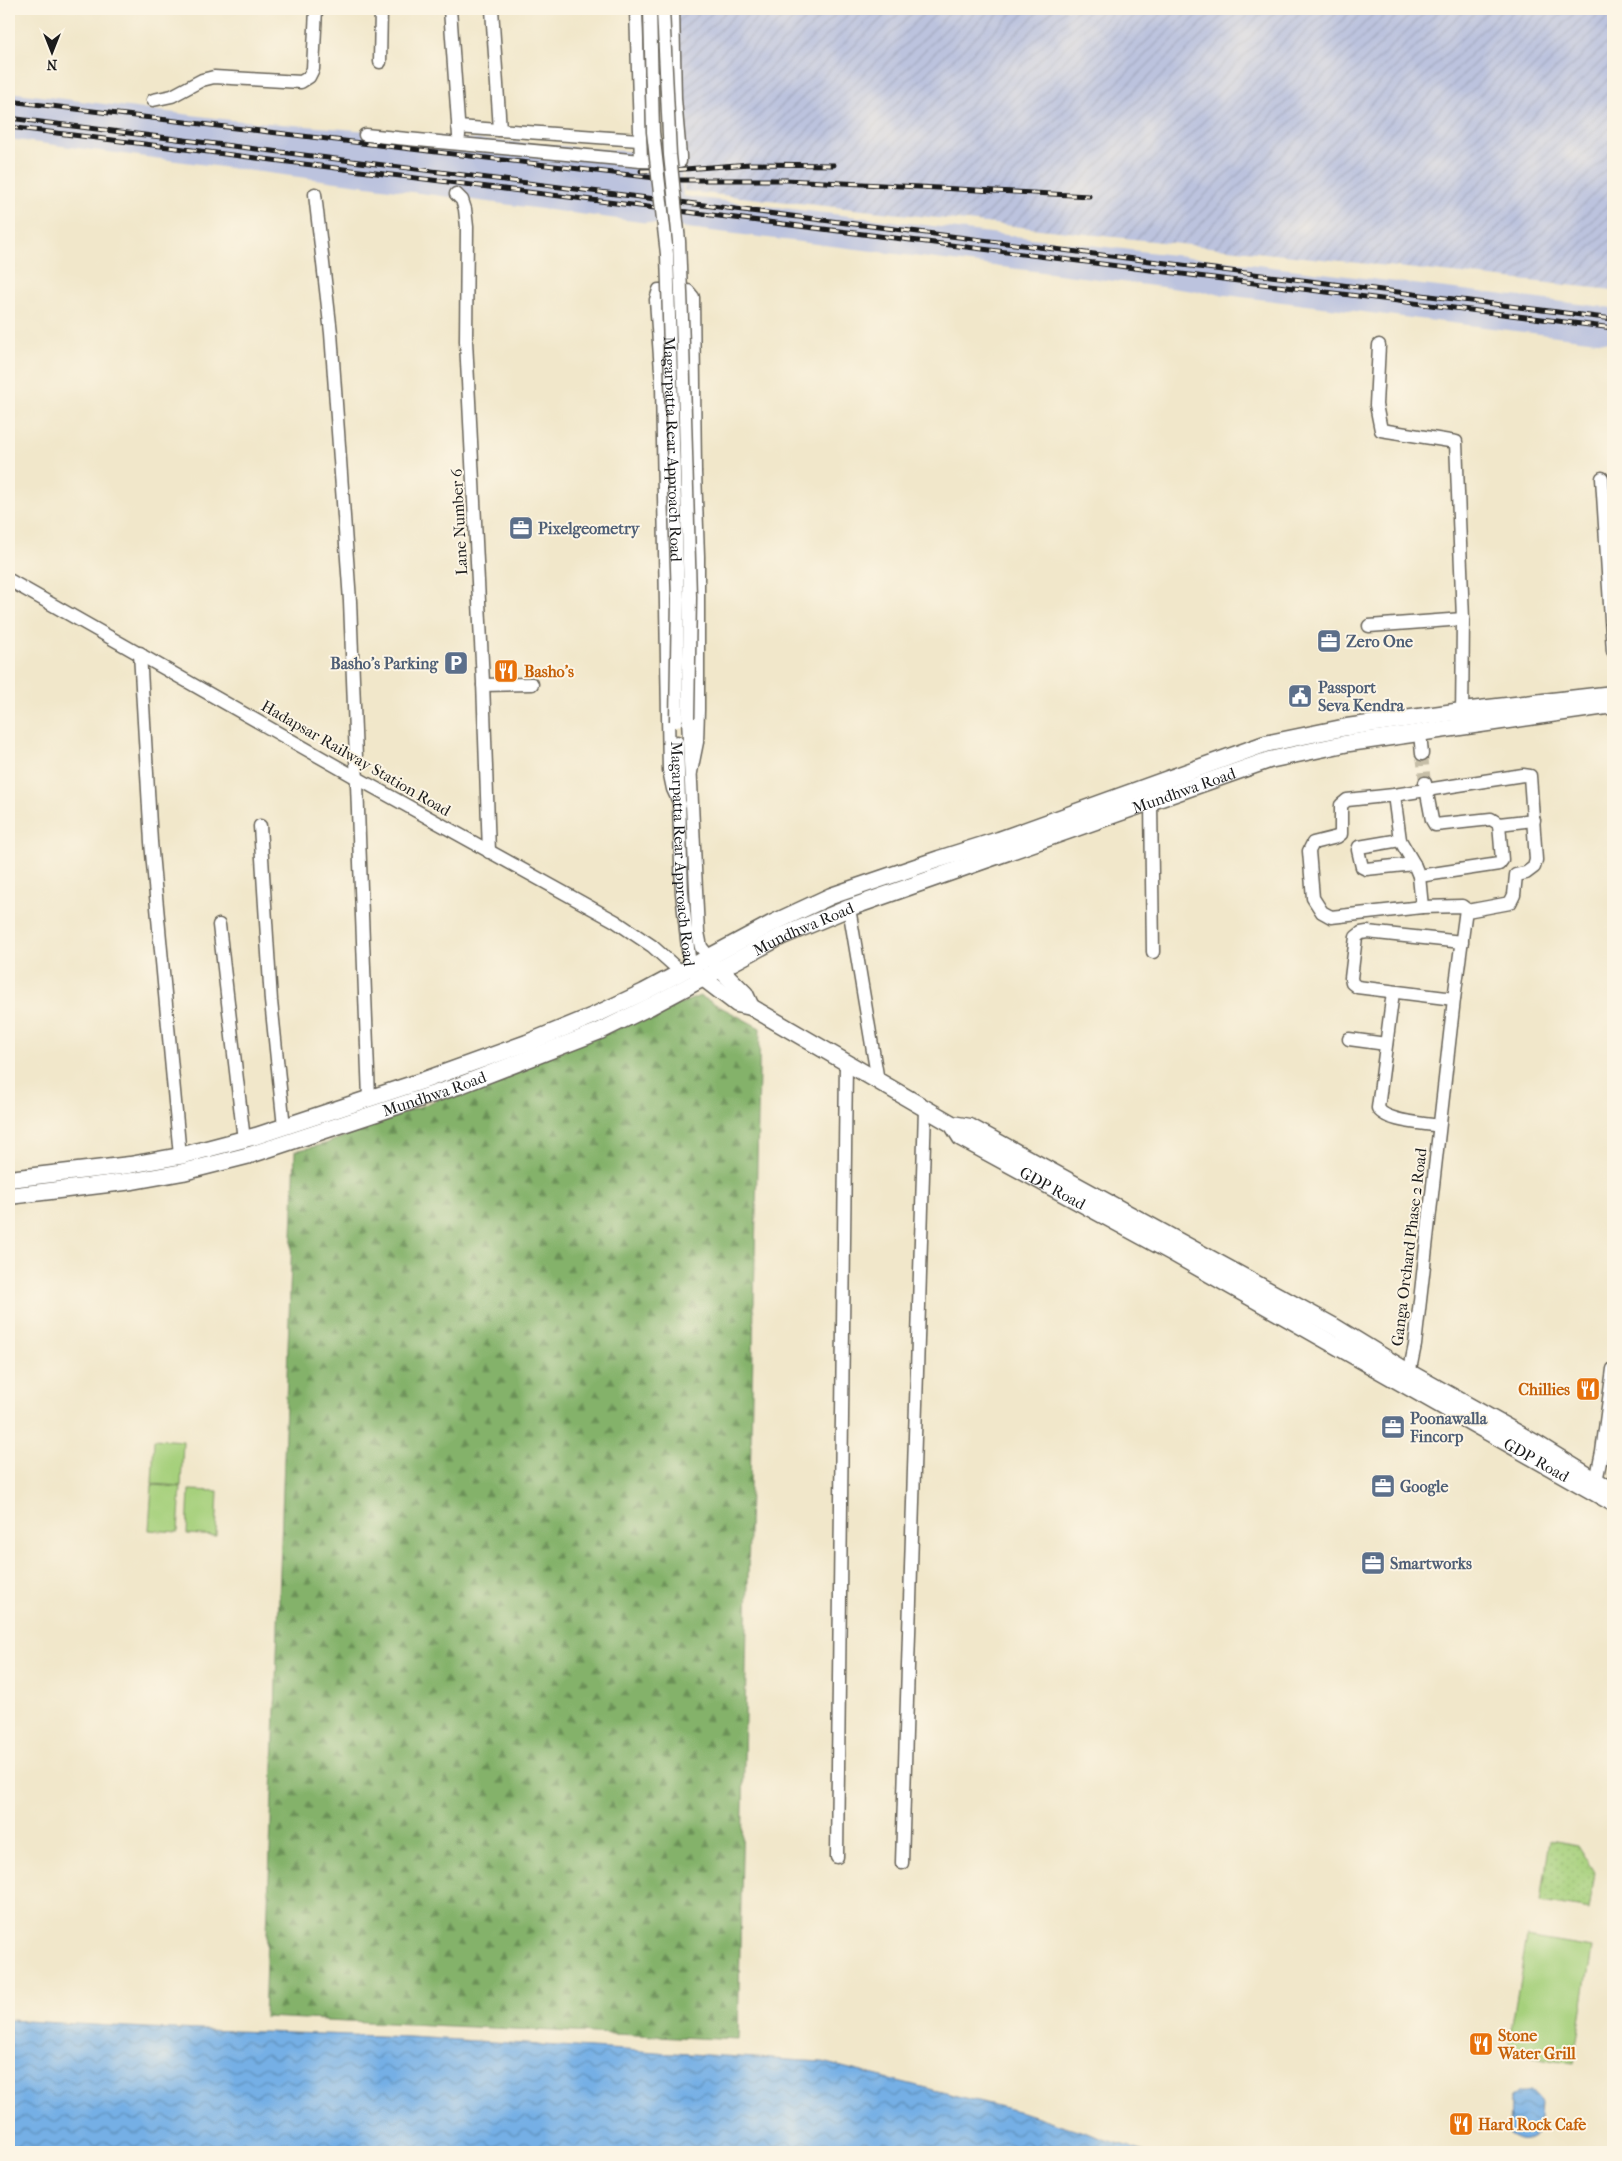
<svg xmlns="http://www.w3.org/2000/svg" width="1622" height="2161" viewBox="0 0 1622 2161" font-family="'IM FELL French Canon',serif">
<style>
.industrial{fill:url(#industrial-furrows)}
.railway{fill:#bcc3de}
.grass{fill:url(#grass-dots);stroke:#61764c}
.forest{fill:url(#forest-firs);stroke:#506744}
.green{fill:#a6d07b;stroke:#61764c}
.water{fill:url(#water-waves);stroke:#486680}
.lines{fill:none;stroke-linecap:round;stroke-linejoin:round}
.minor-tunnel{stroke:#c6bea7;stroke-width:12;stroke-dasharray:12 6;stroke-linecap:butt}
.minor-casing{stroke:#676359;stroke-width:15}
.major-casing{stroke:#676359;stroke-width:19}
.minor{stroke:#fff;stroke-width:12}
.major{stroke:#fff;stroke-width:16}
.rail-casing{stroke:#1c1c1c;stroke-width:5}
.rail{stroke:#fcf5e5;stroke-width:3;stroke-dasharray:9;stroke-linecap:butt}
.minor-bridge-casing{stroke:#676359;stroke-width:15;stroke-linecap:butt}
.minor-bridge{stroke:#fff;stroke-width:12}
.labels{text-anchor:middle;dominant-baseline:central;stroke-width:4;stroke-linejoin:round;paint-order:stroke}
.street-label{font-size:16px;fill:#1c1c1c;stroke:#fcf5e5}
.service-label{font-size:16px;font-weight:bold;fill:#4e5e75;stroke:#fcf5e5;text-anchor:start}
.food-label{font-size:16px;font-weight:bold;fill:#c56008;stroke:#fcf5e5;text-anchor:start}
</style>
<defs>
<pattern id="industrial-furrows" width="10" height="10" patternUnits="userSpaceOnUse" patternTransform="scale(1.25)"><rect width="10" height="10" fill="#bcc3de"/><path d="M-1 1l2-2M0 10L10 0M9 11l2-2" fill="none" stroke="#a1a7be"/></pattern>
<pattern id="grass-dots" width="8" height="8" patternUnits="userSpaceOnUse" patternTransform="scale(1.25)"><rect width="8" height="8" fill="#a6d07b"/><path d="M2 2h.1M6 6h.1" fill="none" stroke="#8eb26a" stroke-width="1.8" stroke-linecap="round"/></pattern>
<pattern id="forest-firs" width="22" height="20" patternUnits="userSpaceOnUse" patternTransform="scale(1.25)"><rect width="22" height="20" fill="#84b26b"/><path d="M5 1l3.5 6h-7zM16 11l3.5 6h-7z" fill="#6b9057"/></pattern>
<pattern id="water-waves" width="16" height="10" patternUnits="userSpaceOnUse" patternTransform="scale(1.25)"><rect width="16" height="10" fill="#74afe5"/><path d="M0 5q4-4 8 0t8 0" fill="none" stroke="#5e8eb9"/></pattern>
</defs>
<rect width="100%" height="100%" fill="#fcf5e5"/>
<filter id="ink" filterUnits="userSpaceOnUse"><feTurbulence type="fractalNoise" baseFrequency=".02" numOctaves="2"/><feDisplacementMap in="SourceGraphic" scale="10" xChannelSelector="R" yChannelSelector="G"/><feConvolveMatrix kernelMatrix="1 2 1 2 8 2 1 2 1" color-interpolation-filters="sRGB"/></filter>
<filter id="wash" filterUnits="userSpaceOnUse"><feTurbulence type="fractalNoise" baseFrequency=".0096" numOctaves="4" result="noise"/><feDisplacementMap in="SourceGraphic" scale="20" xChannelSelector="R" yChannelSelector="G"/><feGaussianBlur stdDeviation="1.12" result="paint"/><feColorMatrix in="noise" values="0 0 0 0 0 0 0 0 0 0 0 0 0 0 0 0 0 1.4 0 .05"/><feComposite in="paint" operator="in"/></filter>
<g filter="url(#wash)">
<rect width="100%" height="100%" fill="#f1e7ca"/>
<polygon class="industrial" points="677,9 1613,9 1613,290 684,191"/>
<polygon class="railway" points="9,92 231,120 660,154 681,166 683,196 1613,308 1613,343 679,227 9,139"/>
<polygon class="grass" points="1550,1840 1578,1845 1595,1872 1589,1910 1541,1902"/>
<polygon class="forest" points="700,996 760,1028 738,2040 264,2017 295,1151 325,1144"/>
<g class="green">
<polygon points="154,1439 183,1441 181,1486 152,1484"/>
<polygon points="152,1485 181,1487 178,1532 149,1530"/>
<polygon points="189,1490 218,1491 216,1536 187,1534"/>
<polygon points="1527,1937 1592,1948 1573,2064 1507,2052"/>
</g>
<g class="water">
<polygon points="9,2020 146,2028 410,2037 822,2062 1022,2112 1145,2152 9,2152"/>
<path d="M1519,2091H1532L1541,2101L1539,2133C1527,2142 1522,2143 1509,2135L1510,2098Z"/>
</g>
</g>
<g filter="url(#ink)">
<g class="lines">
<polyline class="minor-tunnel" points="1422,754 1425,783"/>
<defs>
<g id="minor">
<polyline points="450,9 459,136"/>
<polyline points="492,9 500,130"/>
<polyline points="636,9 641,161"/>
<polyline points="380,62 381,9"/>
<polyline points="153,100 172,96 202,80 214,77 301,82 309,77 313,69 316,9"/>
<polyline points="458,127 639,140"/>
<polyline points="365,135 641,161 676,162 680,161 680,156 675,99 673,9"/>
<polyline points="315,194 331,333 350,601 369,1098"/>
<polyline points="456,194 462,200 465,209 467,227 466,341 483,682 489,852"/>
<polyline points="1379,345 1376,405 1381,430 1456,442 1463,619 1462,720"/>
<polyline points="1602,478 1613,651"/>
<polyline points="9,580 357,778 615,921 652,946 681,972"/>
<polyline points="1369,626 1463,619"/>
<polyline points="140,653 151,842 180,1156"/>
<polyline points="483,685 532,684"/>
<polyline points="688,718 698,932 701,947 714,963"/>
<polyline points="1420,733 1422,754"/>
<path id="s1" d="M677,742L682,893L690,967L695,972"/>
<polyline points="1394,795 1400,840 1414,864 1419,876 1422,907"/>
<polyline points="1151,803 1153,952"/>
<polyline points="680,804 673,789 669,770 662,385 656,300 659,290 663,290 688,291 693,297 695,472 698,556 698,710 697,742 691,772"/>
<polyline points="1499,824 1534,820"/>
<polyline points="260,826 271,1001 284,1127"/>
<polyline points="1400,840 1359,847 1358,850 1362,867 1366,869 1414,864"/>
<polyline points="1419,876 1499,864 1502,860 1499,824 1491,819 1435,825 1432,820 1425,783"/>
<polyline points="849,908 878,1081"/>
<polyline points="219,925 244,1140"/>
<path d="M1393,992L1378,1108C1385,1122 1424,1123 1439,1126"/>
<polyline points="1454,999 1357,987 1352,983 1351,978 1356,937 1361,933 1367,932 1462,942"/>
<polyline points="1349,1039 1386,1044"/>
<polyline points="1408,1379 1415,1345 1454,999 1466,909 1462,906 1422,907 1331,917 1322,912 1313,898 1309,851 1313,843 1337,837 1341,834 1341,805 1347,800 1394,795 1523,775 1530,776 1536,860 1534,867 1526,873 1516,875 1514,895 1510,903 1467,911"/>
<polyline points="1596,1481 1602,1452 1613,1369"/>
<polyline points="837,1857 846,1063"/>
<polyline points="902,1863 925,1109"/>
</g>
<g id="major">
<polyline points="720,969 745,994 751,1007"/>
<polyline points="703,978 737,1004 751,1007 952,1124 970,1127 1335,1327 1410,1373 1537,1444 1613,1491"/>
<path id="s2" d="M952,1124L961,1138L1171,1252L1613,1503"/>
<polyline points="9,1179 130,1165 180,1156 256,1136 422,1081 527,1043 593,1016 644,992 773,923 831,896 939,859 999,840 1265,744 1347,727 1397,720 1462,711 1613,694"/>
<path id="s3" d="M9,1196L133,1181L183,1172L250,1155L458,1086L600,1031L651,1006L780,937L849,908L1269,760L1349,743L1613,705"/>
</g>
</defs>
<use href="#minor" class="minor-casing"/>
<use href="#major" class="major-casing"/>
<use href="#minor" class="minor"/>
<use href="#major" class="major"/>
<defs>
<g id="rail">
<polyline points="9,101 672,180 786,180 1089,196"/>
<polyline points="9,118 1613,319"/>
<polyline points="9,127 1613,328"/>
<polyline points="641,171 672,170 750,164 834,165"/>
</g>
</defs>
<use href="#rail" class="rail-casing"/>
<use href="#rail" class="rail"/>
<defs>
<g id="minor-bridge">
<path id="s4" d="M650,9L653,132L667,254L678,599L676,721"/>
<polyline points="663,9 670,155 679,241 683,344 690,597 688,718"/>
</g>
</defs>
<use href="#minor-bridge" class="minor-bridge-casing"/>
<use href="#minor-bridge" class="minor-bridge"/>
</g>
</g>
<defs>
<symbol id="office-square" viewBox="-11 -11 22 22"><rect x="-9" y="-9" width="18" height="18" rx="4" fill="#5c6f8a" stroke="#fcf5e5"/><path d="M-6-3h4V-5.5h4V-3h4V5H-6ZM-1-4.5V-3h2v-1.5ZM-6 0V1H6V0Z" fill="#fff"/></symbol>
<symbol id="parking-square" viewBox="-11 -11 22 22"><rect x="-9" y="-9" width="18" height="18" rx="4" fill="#5c6f8a" stroke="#fcf5e5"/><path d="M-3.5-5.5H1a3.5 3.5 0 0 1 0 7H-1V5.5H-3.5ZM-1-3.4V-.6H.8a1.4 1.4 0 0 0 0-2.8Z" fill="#fff"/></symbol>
<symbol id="restaurant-square" viewBox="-11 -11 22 22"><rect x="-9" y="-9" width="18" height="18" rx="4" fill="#e8710a" stroke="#fcf5e5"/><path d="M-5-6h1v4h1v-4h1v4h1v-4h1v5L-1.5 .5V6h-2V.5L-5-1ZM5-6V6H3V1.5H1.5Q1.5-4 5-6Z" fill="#fff"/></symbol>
<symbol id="civic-square" viewBox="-11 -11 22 22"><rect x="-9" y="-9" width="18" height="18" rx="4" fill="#5c6f8a" stroke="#fcf5e5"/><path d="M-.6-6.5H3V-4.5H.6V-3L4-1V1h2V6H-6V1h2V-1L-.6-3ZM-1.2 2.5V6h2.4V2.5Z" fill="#fff"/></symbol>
</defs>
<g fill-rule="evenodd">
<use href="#office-square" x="507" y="514" width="28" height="28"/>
<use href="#office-square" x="1315" y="627" width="28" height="28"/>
<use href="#parking-square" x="442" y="649" width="28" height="28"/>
<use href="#restaurant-square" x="492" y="657" width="28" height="28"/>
<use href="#civic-square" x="1286" y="682" width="28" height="28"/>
<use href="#restaurant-square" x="1574" y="1375" width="28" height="28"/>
<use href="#office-square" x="1379" y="1413" width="28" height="28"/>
<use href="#office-square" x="1369" y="1472" width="28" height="28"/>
<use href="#office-square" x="1359" y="1549" width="28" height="28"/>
<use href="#restaurant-square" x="1467" y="2030" width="28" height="28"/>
<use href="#restaurant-square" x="1447" y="2110" width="28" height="28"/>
</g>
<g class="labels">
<g class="street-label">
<text stroke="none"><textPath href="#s4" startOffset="441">Magarpatta Rear Approach Road</textPath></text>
<text transform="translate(459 522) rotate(-93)">Lane Number 6</text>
<text transform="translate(356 758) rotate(30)">Hadapsar Railway Station Road</text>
<text stroke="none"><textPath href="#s3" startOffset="1249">Mundhwa Road</textPath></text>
<text stroke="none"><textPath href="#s1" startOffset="112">Magarpatta Rear Approach Road</textPath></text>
<text stroke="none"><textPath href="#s3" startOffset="844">Mundhwa Road</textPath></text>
<text stroke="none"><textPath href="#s3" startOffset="439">Mundhwa Road</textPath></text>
<text stroke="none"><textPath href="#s2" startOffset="121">GDP Road</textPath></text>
<text transform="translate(1409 1247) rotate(-83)">Ganga Orchard Phase 2 Road</text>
<text stroke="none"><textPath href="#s2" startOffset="676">GDP Road</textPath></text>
</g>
<g class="service-label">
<text x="538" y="528">Pixelgeometry</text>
<text x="1346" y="641">Zero One</text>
<text x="438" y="663" text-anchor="end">Basho's Parking</text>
<text x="1318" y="687">Passport<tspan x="1318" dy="18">Seva Kendra</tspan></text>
<text x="1410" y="1418">Poonawalla<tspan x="1410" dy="18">Fincorp</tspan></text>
<text x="1400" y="1486">Google</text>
<text x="1390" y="1563">Smartworks</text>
</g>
<g class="food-label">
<text x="524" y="671">Basho's</text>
<text x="1570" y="1389" text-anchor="end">Chillies</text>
<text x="1498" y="2035">Stone<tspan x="1498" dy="18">Water Grill</tspan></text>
<text x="1478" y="2124">Hard Rock Cafe</text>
</g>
</g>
<rect width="1622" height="2161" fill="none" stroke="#fcf5e5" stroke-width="30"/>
<g transform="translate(52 52) rotate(180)" stroke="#fcf5e5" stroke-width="4" paint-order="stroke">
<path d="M0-4L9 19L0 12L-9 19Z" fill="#1c1c1c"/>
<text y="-8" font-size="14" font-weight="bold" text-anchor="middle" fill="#1c1c1c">N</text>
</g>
</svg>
